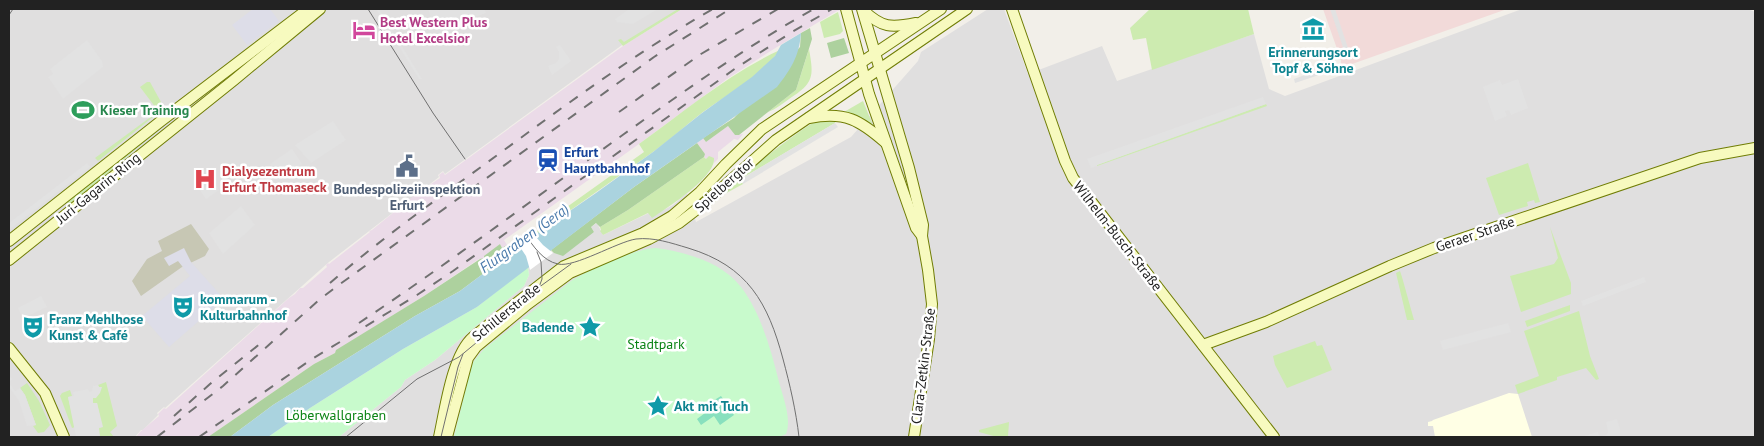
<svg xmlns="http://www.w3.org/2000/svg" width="1764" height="446" viewBox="0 0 1764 446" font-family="'PT Sans',sans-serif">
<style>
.residential{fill:#e0dfdf}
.commercial{fill:#f2dad9}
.industrial{fill:#ebdbe8}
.education{fill:#ffffe5}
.construction{fill:#c7c7b4}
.grass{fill:#cdebb0}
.forest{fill:#add19e}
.park{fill:#c8facc}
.pitch{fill:#88e0be}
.parking{fill:#e2e2e2}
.plaza{fill:#dddde8}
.water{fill:#aad3df}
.pier{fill:#fff}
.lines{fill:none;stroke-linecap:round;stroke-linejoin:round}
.secondary-casing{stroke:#707d05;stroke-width:12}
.secondary{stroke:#f7fabf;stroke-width:10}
.tram{stroke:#707070;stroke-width:1}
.rail{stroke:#707070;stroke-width:2;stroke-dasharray:10 10;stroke-linecap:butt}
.labels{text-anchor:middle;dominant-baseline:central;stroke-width:5;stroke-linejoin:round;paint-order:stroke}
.hotel-label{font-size:14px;font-weight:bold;fill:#b23c85;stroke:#fff;text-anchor:start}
.culture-label{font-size:14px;font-weight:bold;fill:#0d838f;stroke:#fff;text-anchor:start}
.leisure-label{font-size:14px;font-weight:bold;fill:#27864d;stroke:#fff;text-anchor:start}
.transit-label{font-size:14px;font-weight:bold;fill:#164399;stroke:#fff;text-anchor:start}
.health-label{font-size:14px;font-weight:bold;fill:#be3a42;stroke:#fff;text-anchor:start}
.street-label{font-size:14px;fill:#222;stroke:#fff}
.service-label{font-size:14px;font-weight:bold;fill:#4e5e75;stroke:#fff}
.park-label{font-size:14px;fill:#0c8416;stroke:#fff}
.water-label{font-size:15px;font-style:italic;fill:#4a7aab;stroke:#fff}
</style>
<rect width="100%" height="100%" fill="#f2efe9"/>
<g class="residential">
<polygon points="9,9 682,9 629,40 445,174 443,171 438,175 439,177 329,262 165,408 164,407 157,413 158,415 143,430 141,430 135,437 9,437"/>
<polygon points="988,9 1004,9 1028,74 1102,46 1117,81 1254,34 1269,89 1285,96 1522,9 1748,9 1755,12 1755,437 339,437 401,387 405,380 435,360 524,286 529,275 528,267 550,251 554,253 594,232 591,227 597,223 603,235 649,213 651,217 673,205 687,193 696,222 851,137 918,61 921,52"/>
</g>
<polygon class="commercial" points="1323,9 1507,9 1338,69 1341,65 1341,60"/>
<g class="industrial">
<polygon points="682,9 846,9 837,11 777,47 727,79 639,144 504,240 507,245 502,248 500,244 482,260 479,259 424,296 337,350 335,353 314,364 208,437 136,437 140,432 159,416 158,414 164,408 166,409 289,298 295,294 300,288 303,288 327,267 326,265 328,263 329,264 370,232 369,231 372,230 416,194 440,178 439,175 443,172 445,175 623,46"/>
<polygon points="728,126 735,135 743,134 738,140 734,139 718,152 718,159 714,163 714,158 706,159 703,155 705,154 697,143 703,138 706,142"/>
</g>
<polygon class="education" points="1509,393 1518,394 1532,437 1435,437 1433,426 1428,426 1428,422 1432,421 1433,420"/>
<polygon class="construction" points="191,224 209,249 205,256 182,267 141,296 132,281 147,259 162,251 158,241"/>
<g class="grass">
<polygon points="678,9 682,9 623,46 618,40 621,39 624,42"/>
<polygon points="1150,9 1248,9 1254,34 1152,70 1146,38 1133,40 1130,28"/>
<polygon points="838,12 843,31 840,34 824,38 820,22"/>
<path d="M809,49C814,77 814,83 789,99C782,104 776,109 768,112L796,90Z"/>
<path d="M780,50C761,76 729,93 703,112C686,125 670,140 653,152C608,184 563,215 519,247L518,245L544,226L543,224L644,152L639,144C685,111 728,74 780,50Z"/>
<polygon points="147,82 150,82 161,102 161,104 156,108 140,87"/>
<polygon points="863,101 872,123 871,126 844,112"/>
<polygon points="1266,104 1267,106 1097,166 1097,165"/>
<polygon points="152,116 153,117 98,161 95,158"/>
<path d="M837,119L835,123L741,179L743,184L721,196C726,187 806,124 817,121C823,119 831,120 837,119Z"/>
<path d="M160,125L162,128C130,153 101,180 69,206L67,202Z"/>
<path d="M709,156L714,158C716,177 667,208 652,218L648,213L603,235L600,231L601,230L600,227L628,210L704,157L706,159Z"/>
<polygon points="1528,163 1540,202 1535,203 1534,200 1527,202 1528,206 1499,215 1486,178"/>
<polygon points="1550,227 1571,283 1571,294 1521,312 1510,276 1554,264 1558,258"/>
<polygon points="1400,271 1402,277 1414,320 1407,320 1396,273"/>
<polygon points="1570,305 1570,311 1527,327 1525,321"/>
<polygon points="1579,311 1590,356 1599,379 1596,380 1586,368 1557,377 1557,380 1518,394 1515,385 1539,376 1524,331"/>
<polygon points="1315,341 1317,346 1322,345 1332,370 1287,388 1275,365 1273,356"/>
<polygon points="106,382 117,426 110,432 114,437 100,437 98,428 102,427 97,403 93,403 93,398 101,387 99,387 98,385"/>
<polygon points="27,383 39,401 50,425 44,432 38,433 33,426 36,425 25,395 20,388"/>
<polygon points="70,390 72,396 68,397 75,427 72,428 60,396 62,393"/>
<polygon points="1009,422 1008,437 997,437 979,432 979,430"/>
</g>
<g class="forest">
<polygon points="810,28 812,39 796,90 739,135 735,135 728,126 706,142 703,138 734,118 800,47 801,33"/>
<polygon points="844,38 849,53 831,58 827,43"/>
<polygon points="697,143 705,154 704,157 628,210 600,227 596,223 591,227 594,232 563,256 554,253 551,250 634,187"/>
<polygon points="500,244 502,248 507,245 511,250 518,245 519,247 460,291 415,316 273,405 230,437 208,437 314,364 335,353 336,350 424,296 480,259 484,258 484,256"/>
</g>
<g class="park">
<path d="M656,248C685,252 722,262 741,287C761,313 771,350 779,382C783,397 792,419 786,434L779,437H454L471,368L474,361L484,349L571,281C591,269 633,249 656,248Z"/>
<polygon points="528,267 529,275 524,286 435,360 405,380 401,387 339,437 268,437 310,408 403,349 477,307"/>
</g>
<polygon class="pitch" points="721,396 734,415 720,425 714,416 701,425 697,419 709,410 706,405"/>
<g class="parking">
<polygon points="376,9 379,9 422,79 419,79"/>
<polygon points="428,9 484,9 486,13 438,30 434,17 431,18"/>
<polygon points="629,9 658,9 633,24 617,22 615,19"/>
<polygon points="1330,9 1335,9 1351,57 1347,59"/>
<polygon points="87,40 102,61 103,67 63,99 48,77 53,74 50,69"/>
<polygon points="560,45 571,61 552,75 548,66 556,63 559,59 559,52 556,47"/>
<polygon points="1332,65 1334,70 1295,83 1294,79"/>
<polygon points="1518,79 1528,108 1511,115 1509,110 1505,111 1507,116 1495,121 1483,87 1500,80 1502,85"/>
<polygon points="1263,97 1266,104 1097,165 1097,166 1091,168 1087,159"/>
<polygon points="333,121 346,140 311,163 295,145"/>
<polygon points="835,123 838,127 743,184 741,179"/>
<polygon points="292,149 302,164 280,180 270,164"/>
<polygon points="87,163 90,167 9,230 9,223"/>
<polygon points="214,182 219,190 206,199 200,190"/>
<polygon points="241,206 255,225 223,254 209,233"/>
<polygon points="1644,277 1646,282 1583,306 1581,301"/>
<polygon points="41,296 47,307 23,318 18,308"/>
<polygon points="1508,323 1511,332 1443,350 1440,341"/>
<polygon points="9,375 12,379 9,383 15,391 20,388 25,395 36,425 27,426 19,401 9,387"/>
<polygon points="98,385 99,387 102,387 100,393 96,398 93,398 93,403 97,403 103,427 99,428 100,437 76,437 68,397 74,396 73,392 88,389 89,392 92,391 93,386"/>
<polygon points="1617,419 1620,429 1620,437 1581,437 1598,432 1600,437 1606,435 1608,432 1606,422"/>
</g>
<g class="plaza">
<polygon points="253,9 270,9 279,21 247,45 232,25"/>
<polygon points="184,248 191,262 224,299 169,347 142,316 190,276 178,261 169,266 164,258"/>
</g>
<path class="water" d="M801,33C799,57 791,69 777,87L634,187L477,307L403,349L310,408L268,437H230L273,405L415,316L460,291L535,235L596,193L653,152L702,113L752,77L775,56L781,45Z"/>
<polygon class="pier" points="530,230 543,245 553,253 530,270 526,256 516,241"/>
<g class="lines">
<defs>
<g id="secondary">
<polyline points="846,9 869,94 916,228 922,236"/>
<polyline points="862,9 909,168 923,225 922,236 928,270 932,304 929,339 914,437"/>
<polyline points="1012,9 1065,161 1073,178 1274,437"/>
<path d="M863,10C882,28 891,28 916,23"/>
<path d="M809,118C845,111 860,120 886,143"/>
<polyline points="9,241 161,121 308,9"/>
<polyline points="9,260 234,80 320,9"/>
<polyline points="1203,345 1266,322 1390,266 1434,248 1700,158 1755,148"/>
<polyline points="9,348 45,393 64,437"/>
<path d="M439,437C445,410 452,355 473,337L564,266L643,233L672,216L700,192L726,164L762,129L941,9"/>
<polyline points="447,437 468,358 476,347 528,304 570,273 649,239 679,223 705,203 776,140 967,9"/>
</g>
</defs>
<use href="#secondary" class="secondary-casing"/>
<use href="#secondary" class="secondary"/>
<g class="tram">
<polyline points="368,9 433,113 465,159"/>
<polyline points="9,15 13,9"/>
<path d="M525,234C533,246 543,261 558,264C574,268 617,242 636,239C654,237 671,243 688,248C748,266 768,303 783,359C790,385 796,411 799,437"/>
<polyline points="538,288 571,264"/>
<polyline points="346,437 417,379 459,357 528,300 539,287 542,279 541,262 537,252"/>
<polyline points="441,437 458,367 463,354"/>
</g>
<g class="rail">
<polyline points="619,112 701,54 778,9"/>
<path d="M330,283C383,237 440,197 496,156C567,104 637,52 713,9"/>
<path d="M359,323C449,263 536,197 624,134C686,90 747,46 814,9"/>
<polyline points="174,416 210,384 266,339"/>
<polyline points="157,437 223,386 319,300 336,287 654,57 730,9"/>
<polyline points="199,437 312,359 417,295 453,271 736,68 792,32 832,9"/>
</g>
</g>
<defs>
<symbol id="museum-bare" viewBox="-9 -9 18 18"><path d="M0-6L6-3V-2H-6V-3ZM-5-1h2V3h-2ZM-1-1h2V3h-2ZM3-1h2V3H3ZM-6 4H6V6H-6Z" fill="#0f9aa8" stroke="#fff" stroke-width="2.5" paint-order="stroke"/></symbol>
<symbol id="hotel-bare" viewBox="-9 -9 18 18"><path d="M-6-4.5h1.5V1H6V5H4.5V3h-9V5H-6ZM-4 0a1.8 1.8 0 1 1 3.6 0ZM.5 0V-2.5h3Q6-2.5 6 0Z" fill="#d1479c" stroke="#fff" stroke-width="2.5" paint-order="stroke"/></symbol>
<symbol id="stadium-bare" viewBox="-9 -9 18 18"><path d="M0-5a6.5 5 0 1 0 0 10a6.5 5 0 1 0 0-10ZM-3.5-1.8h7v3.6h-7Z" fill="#2e9e5b" stroke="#fff" stroke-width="2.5" paint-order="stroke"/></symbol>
<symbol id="station-bare" viewBox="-9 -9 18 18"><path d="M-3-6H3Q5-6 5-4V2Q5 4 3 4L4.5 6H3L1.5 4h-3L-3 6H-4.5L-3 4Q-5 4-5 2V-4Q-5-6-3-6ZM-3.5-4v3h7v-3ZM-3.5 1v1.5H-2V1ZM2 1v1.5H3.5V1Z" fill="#1a4fb4" stroke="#fff" stroke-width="2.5" paint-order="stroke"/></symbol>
<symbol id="civic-bare" viewBox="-9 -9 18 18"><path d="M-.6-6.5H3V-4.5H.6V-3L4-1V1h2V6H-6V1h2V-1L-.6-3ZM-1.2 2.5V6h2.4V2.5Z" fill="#5c6f8a" stroke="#fff" stroke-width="2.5" paint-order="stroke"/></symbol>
<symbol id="hospital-bare" viewBox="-9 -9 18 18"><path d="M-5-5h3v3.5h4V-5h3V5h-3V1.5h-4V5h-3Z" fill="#e0444e" stroke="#fff" stroke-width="2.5" paint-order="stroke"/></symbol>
<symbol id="theatre-bare" viewBox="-9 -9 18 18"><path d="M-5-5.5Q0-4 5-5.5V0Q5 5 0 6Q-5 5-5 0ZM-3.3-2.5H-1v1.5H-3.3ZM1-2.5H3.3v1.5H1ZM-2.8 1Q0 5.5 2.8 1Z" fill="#0f9aa8" stroke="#fff" stroke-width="2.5" paint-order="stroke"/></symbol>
<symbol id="sight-bare" viewBox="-9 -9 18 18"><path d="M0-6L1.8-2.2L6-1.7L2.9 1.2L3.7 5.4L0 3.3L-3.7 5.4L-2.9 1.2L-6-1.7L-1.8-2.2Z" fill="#0f9aa8" stroke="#fff" stroke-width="2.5" paint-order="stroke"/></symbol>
</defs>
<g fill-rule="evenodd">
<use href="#museum-bare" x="1297" y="13" width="32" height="32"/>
<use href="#hotel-bare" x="348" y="14" width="32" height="32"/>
<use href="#stadium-bare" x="67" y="94" width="32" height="32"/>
<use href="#station-bare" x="532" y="144" width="32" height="32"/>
<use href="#civic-bare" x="391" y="150" width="32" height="32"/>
<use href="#hospital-bare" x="189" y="163" width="32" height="32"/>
<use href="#theatre-bare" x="167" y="291" width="32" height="32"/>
<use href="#theatre-bare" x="17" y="311" width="32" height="32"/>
<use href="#sight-bare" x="574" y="311" width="32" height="32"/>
<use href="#sight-bare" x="642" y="390" width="32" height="32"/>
</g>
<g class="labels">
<g class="hotel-label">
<text x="380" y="22">Best Western Plus<tspan x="380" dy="16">Hotel Excelsior</tspan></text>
</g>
<g class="culture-label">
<text x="1313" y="52" text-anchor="middle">Erinnerungsort<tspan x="1313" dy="16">Topf &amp; Söhne</tspan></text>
<text x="200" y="299">kommarum -<tspan x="200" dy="16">Kulturbahnhof</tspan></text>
<text x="49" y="319">Franz Mehlhose<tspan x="49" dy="16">Kunst &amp; Café</tspan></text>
<text x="574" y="327" text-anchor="end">Badende</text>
<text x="674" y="406">Akt mit Tuch</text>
</g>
<g class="leisure-label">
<text x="100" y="110">Kieser Training</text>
</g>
<g class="transit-label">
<text x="564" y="152">Erfurt<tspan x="564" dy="16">Hauptbahnhof</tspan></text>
</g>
<g class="health-label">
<text x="222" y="171">Dialysezentrum<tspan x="222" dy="16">Erfurt Thomaseck</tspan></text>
</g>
<g class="street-label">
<text transform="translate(724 185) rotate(-42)">Spielbergtor</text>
<text transform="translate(98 188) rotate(-39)">Juri-Gagarin-Ring</text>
<text transform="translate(1475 234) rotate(-19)">Geraer Straße</text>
<text transform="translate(1118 236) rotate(52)">Wilhelm-Busch-Straße</text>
<text transform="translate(506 312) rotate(-39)">Schillerstraße</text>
<text transform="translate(923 366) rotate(-83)">Clara-Zetkin-Straße</text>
</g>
<g class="service-label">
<text x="407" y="189">Bundespolizeiinspektion<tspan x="407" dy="16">Erfurt</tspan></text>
</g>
<g class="park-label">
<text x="656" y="344">Stadtpark</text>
<text x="336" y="415">Löberwallgraben</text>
</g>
<g class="water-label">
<text transform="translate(524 238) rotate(-36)">Flutgraben (Gera)</text>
</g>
</g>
<rect width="1764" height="446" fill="none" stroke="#222222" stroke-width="20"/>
</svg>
